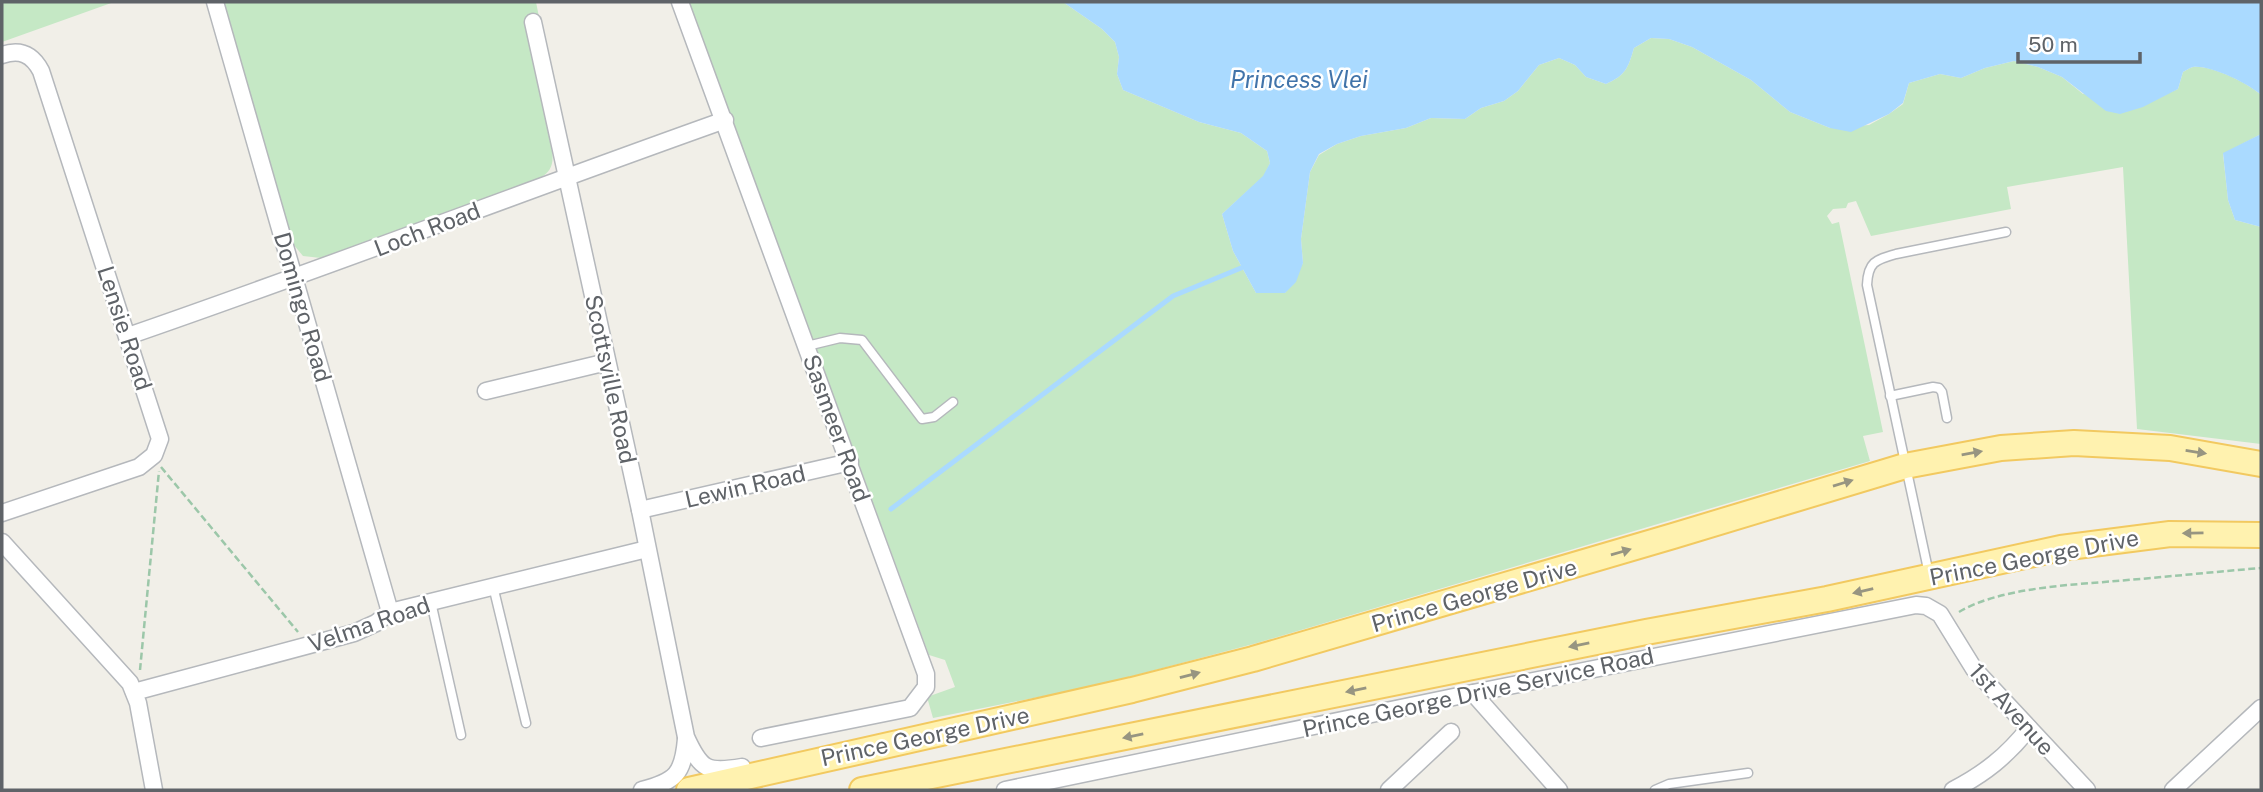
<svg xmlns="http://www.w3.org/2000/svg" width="2263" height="792" viewBox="0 0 2263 792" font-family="'Public Sans',sans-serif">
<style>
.green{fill:#c5e8c5}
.water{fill:#aadaff}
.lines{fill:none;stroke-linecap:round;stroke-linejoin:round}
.stream{stroke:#aadaff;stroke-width:5}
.service-casing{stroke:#b5b8bc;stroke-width:11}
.minor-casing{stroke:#b5b8bc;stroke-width:19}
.primary-casing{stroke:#f2c960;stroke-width:28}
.path{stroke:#9cc7a9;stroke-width:2.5;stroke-dasharray:7 3.5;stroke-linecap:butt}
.service{stroke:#fff;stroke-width:8}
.minor{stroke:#fff;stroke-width:16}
.primary{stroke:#fff2af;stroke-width:24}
.oneway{fill:#979581}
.labels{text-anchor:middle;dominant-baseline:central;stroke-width:5;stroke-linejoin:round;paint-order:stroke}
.street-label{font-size:23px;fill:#5f6368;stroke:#fff}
.water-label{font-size:24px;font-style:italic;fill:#4174aa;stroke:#fff}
</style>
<rect width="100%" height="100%" fill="#f1efe8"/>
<g class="green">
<polygon points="2,2 114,2 2,42"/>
<path d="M224,2H536L539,17L524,20L552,151C554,164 551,172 540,178L321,258L303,256L293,244Z"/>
<path d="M689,2H1063L1102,29L1115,42L1119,57L1117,74L1123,90L1199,122L1241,133L1267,151L1270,163L1264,176L1222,214L1233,251L1256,293H1285L1303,263L1301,239L1310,172L1319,155L1337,144L1361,136L1406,128L1431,118L1465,119L1481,108L1504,101L1518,91L1539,65L1559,58L1575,65L1586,77L1606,84C1626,75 1628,68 1634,48L1651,38L1669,39L1692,47L1751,80L1790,112L1830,128L1869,125L1889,114L1903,104L1909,83L1940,74L1961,78L1985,68L2014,61L2038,67L2062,77L2083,94L2161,96L2178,89L2183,72C2185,71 2191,67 2193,67C2211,65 2248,83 2261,95V134L2223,154L2228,200L2235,220L2261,227V444L2137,429L2123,167L2007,187L2011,209L1871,236L1856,201L1848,203L1846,208L1833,209L1827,216L1832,224L1839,222L1883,432L1863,436L1870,461L1257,643L1099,685L933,718L927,697L955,687L945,660L929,655Z"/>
</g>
<g class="water">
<path d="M1063,2H2261V95C2249,84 2211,65 2193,67C2191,67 2185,71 2183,72L2178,89L2143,107L2120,114L2106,111L2062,77L2038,67L2014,61L1985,68L1961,78L1940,74L1909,83L1903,103L1889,114L1851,132L1830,128L1790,112L1751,80L1692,47L1669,39L1651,38L1634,48C1628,68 1626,75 1606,84L1586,77L1575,65L1559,58L1539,65L1518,91L1504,101L1481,108L1465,119L1431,118L1406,128L1361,136L1337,144L1319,154L1310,172L1301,239L1303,263L1296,282L1285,293H1256L1233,251L1222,214L1263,176L1270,163L1267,151L1241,133L1199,122L1123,90L1117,74L1119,57L1115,42L1102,29Z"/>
<polygon points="2261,134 2261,227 2235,220 2228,200 2223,153"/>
</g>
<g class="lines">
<polyline class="stream" points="891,509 1173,296 1241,268"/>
<defs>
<g id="service">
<polyline points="807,346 840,338 862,340 922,419 934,417 953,402"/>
<polyline points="1890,396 1933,387 1939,388 1942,392 1947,418"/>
<path d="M1929,574L1867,285C1868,262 1875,260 1896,254L2006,232"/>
<polyline points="493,586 526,723"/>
<polyline points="431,602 461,735"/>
<polyline points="1655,790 1669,784 1748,773"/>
</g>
<g id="minor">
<polyline points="215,2 390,612"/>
<polyline points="680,2 926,674 926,687 910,708 761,738"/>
<path d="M533,22L640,510L686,737C701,770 707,773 742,767"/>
<path d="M2,55C20,49 32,54 41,71L160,439L154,455L139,467L2,513"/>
<path d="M128,336C328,267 525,191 725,120"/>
<polyline points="486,391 607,362"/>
<polyline points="640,510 850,462"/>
<polyline points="2,542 130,683 138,703 154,790"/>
<polyline points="134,692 354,633 376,623 390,612 647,549"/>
<polyline points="1473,693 1559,790"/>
<path d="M642,790C676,781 683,774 686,739"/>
<polyline points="1005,790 1473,693 1916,605 1926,606 1940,614 1974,669 2087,790"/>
<polyline points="1389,790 1451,732"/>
<path d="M1953,790C1984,774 2007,756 2029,728"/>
<polyline points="2173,790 2261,708"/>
</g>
<g id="primary">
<polyline points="689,790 1132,690 1253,659 1673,536 1905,466 2001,448 2074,443 2170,448 2261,464"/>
<polyline points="862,790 1646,632 1827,599 2061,548 2170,534 2261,535"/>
</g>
</defs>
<use href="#service" class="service-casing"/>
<use href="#minor" class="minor-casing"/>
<use href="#primary" class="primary-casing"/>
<g class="path">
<polyline points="161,467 298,632"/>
<path d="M1959,612C1999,588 2069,585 2116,581C2165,577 2213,572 2261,568"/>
<polyline points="140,670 159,471"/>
</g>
<use href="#service" class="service"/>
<use href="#minor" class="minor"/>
<use href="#primary" class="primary"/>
</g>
<defs><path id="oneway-solid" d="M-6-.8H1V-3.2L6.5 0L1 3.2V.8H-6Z" transform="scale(1.75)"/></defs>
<g class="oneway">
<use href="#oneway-solid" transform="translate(2196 452) rotate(9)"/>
<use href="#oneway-solid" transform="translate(1972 453) rotate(-10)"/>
<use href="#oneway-solid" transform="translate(1843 483) rotate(-17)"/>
<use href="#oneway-solid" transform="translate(2193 533) rotate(179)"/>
<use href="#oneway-solid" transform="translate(1621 552) rotate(-16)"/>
<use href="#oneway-solid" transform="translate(1863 591) rotate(167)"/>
<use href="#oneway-solid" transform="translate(1579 645) rotate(169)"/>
<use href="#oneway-solid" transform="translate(1190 675) rotate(-15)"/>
<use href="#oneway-solid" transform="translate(1356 690) rotate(169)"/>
<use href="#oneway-solid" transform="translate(1133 736) rotate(168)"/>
</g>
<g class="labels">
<g class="street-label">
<text transform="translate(427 229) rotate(-21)">Loch Road</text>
<text transform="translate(303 307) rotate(74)">Domingo Road</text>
<text transform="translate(125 328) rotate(72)">Lensie Road</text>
<text transform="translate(611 379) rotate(78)">Scottsville Road</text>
<text transform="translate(837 428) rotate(70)">Sasmeer Road</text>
<text transform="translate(745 486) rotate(-13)">Lewin Road</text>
<text transform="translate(2034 557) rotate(-11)">Prince George Drive</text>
<text transform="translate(1474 595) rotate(-16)">Prince George Drive</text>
<text transform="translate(369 624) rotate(-19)">Velma Road</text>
<text transform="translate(1478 692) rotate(-12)">Prince George Drive Service Road</text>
<text transform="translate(2012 709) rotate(48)">1st Avenue</text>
<text transform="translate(925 736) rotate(-12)">Prince George Drive</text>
</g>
<g class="water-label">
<text x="1299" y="79">Princess Vlei</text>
</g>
</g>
<rect width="2263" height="792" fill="none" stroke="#5f6368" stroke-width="7"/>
<path d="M2018 52v10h122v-10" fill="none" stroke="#5f6368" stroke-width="3.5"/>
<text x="2028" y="52" font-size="21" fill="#5f6368" stroke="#ffffff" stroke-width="5" paint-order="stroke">50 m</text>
</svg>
